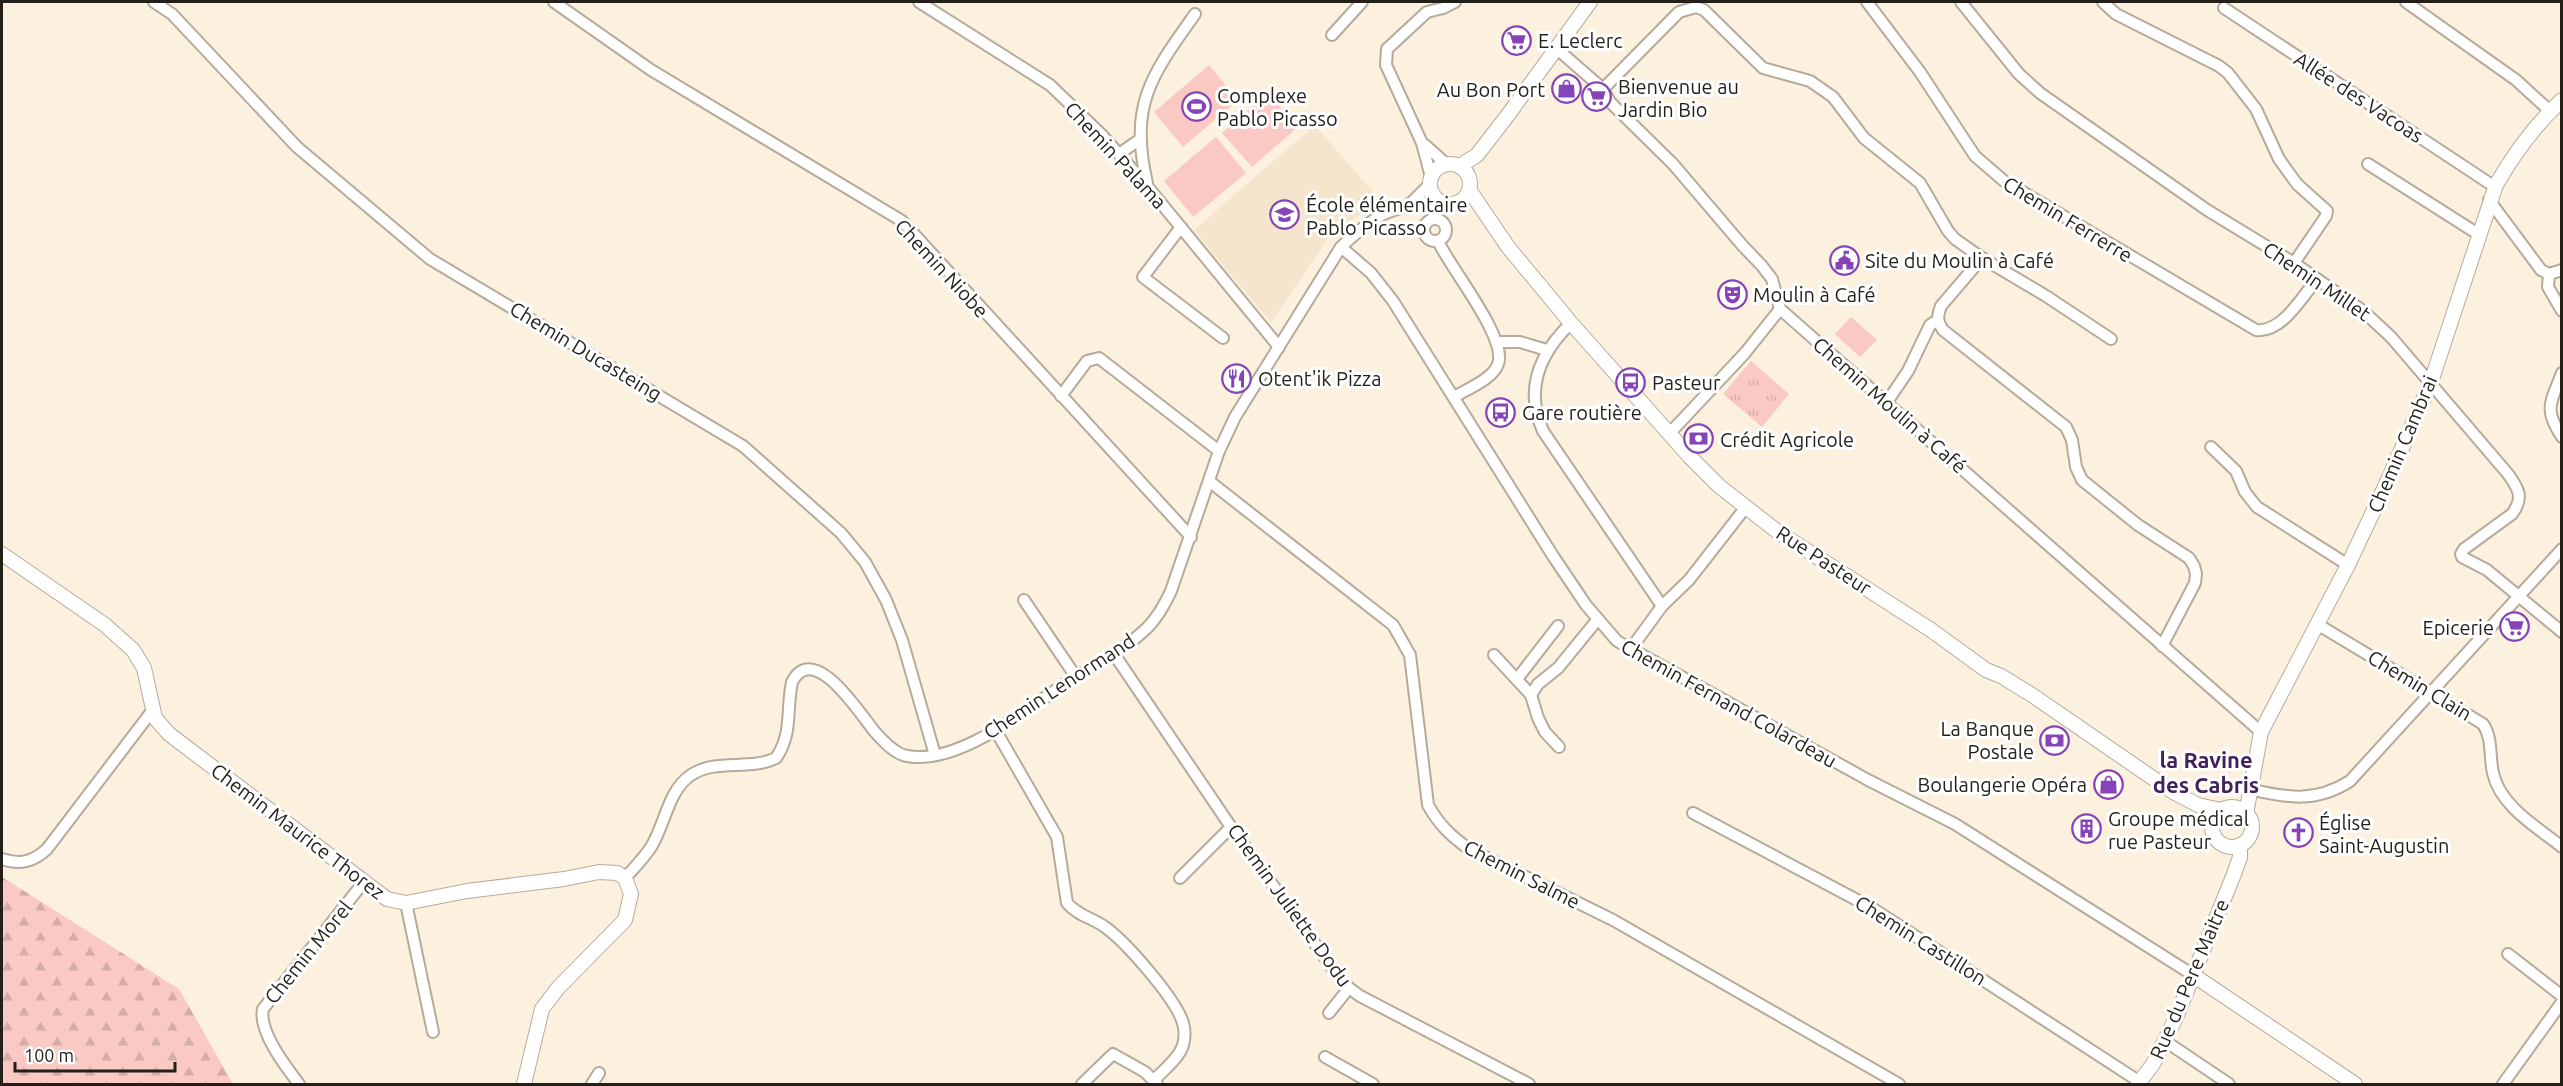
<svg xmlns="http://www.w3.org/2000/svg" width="2563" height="1086" viewBox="0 0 2563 1086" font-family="Ubuntu,sans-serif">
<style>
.built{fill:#f5e5cd}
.forest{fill:url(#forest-firs)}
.park{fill:url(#park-tufts)}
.pitch{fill:#fac9c3}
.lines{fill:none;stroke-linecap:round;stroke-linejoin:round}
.street-casing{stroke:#b6ab9a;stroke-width:14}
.secondary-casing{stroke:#b6ab9a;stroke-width:16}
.street{stroke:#fff;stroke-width:10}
.secondary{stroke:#fff;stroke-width:14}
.labels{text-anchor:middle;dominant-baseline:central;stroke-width:6;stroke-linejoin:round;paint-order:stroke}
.poi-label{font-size:20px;fill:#231f19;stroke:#fff;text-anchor:start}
.street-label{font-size:20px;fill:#231f19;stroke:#fff}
.quarter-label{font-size:22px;font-weight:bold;fill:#42225b;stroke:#fff}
</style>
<defs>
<pattern id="forest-firs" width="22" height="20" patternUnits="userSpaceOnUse" patternTransform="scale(1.5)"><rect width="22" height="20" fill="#fac9c3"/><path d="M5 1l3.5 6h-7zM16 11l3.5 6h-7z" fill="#d6aca7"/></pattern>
<pattern id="park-tufts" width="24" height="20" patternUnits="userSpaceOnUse" patternTransform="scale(1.5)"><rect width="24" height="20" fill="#fac9c3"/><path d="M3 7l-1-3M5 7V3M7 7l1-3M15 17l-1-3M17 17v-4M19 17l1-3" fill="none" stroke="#d6aca7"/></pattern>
</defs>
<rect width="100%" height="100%" fill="#fcf1df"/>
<polygon class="built" points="1315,125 1380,200 1328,238 1271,323 1194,230"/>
<polygon class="forest" points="2,877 179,989 233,1084 2,1084"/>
<polygon class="park" points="1751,361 1789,394 1762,427 1723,394"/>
<g class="pitch">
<polygon points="1209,65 1238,100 1183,147 1154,112"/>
<polygon points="1268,93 1298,127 1252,167 1222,133"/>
<polygon points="1216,137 1246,173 1193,217 1164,181"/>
<polygon points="1851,317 1877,340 1860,357 1835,334"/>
</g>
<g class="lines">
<defs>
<g id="street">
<polyline points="154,2 172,14 297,147 430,259 743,446 841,533 865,562 886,600 902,640 935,755"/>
<polyline points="554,2 651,70 902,221 1191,537"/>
<polyline points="919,2 1050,85 1101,134 1147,186 1279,347"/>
<path d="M1867,2L1920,72L1975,156L2004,181L2256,330C2282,333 2302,297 2317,279"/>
<path d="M1961,2L2019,74L2040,93L2207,210L2294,263L2363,311L2391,337L2508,474C2519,489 2524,498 2512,514L2464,549L2461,554L2462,557L2487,570L2562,632"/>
<polyline points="2103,2 2116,14 2219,66 2228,73 2256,109 2279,159 2297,184 2327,211 2326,216 2294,263"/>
<polyline points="2406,2 2516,80 2550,111"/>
<polyline points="2224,8 2495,187"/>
<polyline points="1332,35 1362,2"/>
<polyline points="1556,48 1603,89 1610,102 1673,164 1742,245 1762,266 1772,279 1780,309 2261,732"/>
<polyline points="1603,89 1679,12 1696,7 1704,10 1763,68 1810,81 1833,97 1864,138 1920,183 1948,231 1955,239 1982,258 2046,296 2111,339"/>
<polyline points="1425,145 1446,164"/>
<polyline points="1119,154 1139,140"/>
<polyline points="2368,164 2478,234"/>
<polyline points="1431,177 1422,143 1386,65 1387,49 1427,12 1443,8 1455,2"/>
<path d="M1147,183C1129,104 1151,76 1195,14"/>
<polyline points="2489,200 2541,270 2549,274 2562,270"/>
<polyline points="1410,204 1430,184"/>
<circle cx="1435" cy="230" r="11"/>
<polyline points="1181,227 1143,277 1223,338"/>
<path d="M1438,241C1450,268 1508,338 1498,364C1493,379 1467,389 1454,397"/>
<polyline points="1341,247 1371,273 1393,301 1553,556 1586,605 1617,641 1868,780 1955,824 2193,975"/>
<path d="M1982,258L1941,306C1937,317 1937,321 1943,330L2066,427L2072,440L2076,467L2082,480L2138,525L2189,558L2194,566L2196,574L2195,583L2162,646"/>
<polyline points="2549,274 2548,287 2562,311"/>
<path d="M1571,323C1540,353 1524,389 1543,431L1662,606"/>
<polyline points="1497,342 1520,342 1547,350"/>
<path d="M2562,373C2551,402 2543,409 2562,437"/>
<polyline points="1061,396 1087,361 1099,358 1219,451"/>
<polyline points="1887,402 1908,371 1930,325 1938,320"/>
<polyline points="1669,434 1745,353 1780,309"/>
<polyline points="2211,447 2236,471 2245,492 2257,507 2348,565"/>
<path d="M1209,481L1393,625L1410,655L1428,805C1439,825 1451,836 1469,849L1613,920L1899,1084"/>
<polyline points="1024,600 1076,677"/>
<path d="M2317,624L2483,724C2493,739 2489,756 2493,773C2500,806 2537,827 2562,847"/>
<polyline points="1630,650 1662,606 1689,580 1746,507"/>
<polyline points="1114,654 1231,827 1336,973 1349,988 1360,996 1529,1084"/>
<polyline points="1494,655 1531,695 1538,718 1545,732 1559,747"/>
<polyline points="1517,679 1558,626"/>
<polyline points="1531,695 1538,684 1558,668 1598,619"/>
<path d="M996,731L1057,837L1067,903C1078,916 1093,918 1105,927C1126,942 1176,999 1183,1023C1185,1030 1185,1038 1183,1045C1180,1057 1163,1071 1154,1080"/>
<path d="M2249,789C2287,798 2316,803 2350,781L2562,549"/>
<polyline points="1693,813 1872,908 2140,1082"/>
<path d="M2,859C20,865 33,862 47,849L152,711"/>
<path d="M625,878C634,868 644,858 651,847C665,825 668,790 691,775C716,758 750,771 776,758C793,733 786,710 792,682C814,639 862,717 875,732C883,741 895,754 907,756C960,766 1031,705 1074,678C1100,662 1127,648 1149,626C1159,615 1165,604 1171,591L1219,451L1235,417L1341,247C1377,213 1390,207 1439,201"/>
<polyline points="1180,878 1231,827"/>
<polyline points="406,903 433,1032"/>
<polyline points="2508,954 2562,996"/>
<polyline points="1329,1013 1349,988"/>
<polyline points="2165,1041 2229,1084"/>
<polyline points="1325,1057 1373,1084"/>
<path d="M299,1084C286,1067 258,1031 263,1009L363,883"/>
<polyline points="592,1084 599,1073"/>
<polyline points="1082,1084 1113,1054 1145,1072 1157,1084"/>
<polyline points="2503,1084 2562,1002"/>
</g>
<g id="secondary">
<circle cx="1450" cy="184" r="20"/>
<polyline points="1460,166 1477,155 1508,115 1590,2"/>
<polyline points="1470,191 1508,247 1571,323 1690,457 1719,486 1778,532 1931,630 1986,670 2001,676 2032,695 2173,792 2198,805 2221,810"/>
<polyline points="2,554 105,625 133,650 144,668 155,718 169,734 387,899 406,903 467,891 564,879 599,872 617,873 625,878 631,894 625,920 558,988 542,1009 524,1084"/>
<circle cx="2232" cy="827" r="20"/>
<path d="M2246,814L2261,732L2348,565L2389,478L2431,382L2496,185C2513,155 2536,124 2562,100"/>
<polyline points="2193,975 2355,1084"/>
<polyline points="2138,1084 2153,1064 2175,1020 2234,874 2240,857 2240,845"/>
</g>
</defs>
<use href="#street" class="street-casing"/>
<use href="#secondary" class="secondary-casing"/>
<use href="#street" class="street"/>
<use href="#secondary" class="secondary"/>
</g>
<defs>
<symbol id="supermarket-ring" viewBox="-11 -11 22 22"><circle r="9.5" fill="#fff" stroke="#8744b8" stroke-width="1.5"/><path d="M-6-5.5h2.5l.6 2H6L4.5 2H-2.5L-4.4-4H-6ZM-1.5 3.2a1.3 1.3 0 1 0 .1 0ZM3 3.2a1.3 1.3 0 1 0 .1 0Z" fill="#8744b8"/></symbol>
<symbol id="shop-ring" viewBox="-11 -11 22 22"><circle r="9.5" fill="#fff" stroke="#8744b8" stroke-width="1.5"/><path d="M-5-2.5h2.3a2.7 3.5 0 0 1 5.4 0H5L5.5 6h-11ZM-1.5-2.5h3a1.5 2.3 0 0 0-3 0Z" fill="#8744b8"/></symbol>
<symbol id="stadium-ring" viewBox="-11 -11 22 22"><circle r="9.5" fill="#fff" stroke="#8744b8" stroke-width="1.5"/><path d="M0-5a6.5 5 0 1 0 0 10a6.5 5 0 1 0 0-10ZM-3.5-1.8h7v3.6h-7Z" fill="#8744b8"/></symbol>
<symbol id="school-ring" viewBox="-11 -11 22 22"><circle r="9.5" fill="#fff" stroke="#8744b8" stroke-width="1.5"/><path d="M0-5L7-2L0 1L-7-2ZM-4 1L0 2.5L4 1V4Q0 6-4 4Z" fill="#8744b8"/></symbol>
<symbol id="civic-ring" viewBox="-11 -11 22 22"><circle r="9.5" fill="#fff" stroke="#8744b8" stroke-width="1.5"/><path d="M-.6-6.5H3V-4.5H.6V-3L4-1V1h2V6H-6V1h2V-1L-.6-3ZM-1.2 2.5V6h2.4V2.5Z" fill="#8744b8"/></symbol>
<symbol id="theatre-ring" viewBox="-11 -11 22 22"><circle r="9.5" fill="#fff" stroke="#8744b8" stroke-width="1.5"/><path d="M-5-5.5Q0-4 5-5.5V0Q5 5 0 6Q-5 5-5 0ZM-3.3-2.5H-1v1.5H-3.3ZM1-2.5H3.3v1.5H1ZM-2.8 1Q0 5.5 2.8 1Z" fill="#8744b8"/></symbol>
<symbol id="restaurant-ring" viewBox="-11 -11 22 22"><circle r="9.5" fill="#fff" stroke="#8744b8" stroke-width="1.5"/><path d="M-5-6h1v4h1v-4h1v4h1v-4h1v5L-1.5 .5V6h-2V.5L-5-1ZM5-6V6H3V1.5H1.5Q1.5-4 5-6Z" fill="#8744b8"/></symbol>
<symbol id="bus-ring" viewBox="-11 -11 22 22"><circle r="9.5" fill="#fff" stroke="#8744b8" stroke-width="1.5"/><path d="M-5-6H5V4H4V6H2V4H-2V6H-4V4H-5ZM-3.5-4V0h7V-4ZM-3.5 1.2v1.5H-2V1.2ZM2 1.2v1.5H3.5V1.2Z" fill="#8744b8"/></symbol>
<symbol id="bank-ring" viewBox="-11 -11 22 22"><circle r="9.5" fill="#fff" stroke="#8744b8" stroke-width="1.5"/><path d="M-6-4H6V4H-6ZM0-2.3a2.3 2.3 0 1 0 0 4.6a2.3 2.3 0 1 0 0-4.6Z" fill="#8744b8"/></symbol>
<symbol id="building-ring" viewBox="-11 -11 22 22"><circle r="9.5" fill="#fff" stroke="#8744b8" stroke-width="1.5"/><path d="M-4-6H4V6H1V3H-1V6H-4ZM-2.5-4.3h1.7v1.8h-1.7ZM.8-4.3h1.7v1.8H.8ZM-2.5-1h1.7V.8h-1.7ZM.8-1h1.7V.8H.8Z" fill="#8744b8"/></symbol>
<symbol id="church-ring" viewBox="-11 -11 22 22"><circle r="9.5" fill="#fff" stroke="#8744b8" stroke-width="1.5"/><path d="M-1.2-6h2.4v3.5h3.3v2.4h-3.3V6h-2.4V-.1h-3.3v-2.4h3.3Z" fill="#8744b8"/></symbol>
</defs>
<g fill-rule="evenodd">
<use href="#supermarket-ring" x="1500" y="24" width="33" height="33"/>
<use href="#shop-ring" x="1550" y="72" width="33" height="33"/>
<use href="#supermarket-ring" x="1580" y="80" width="33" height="33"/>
<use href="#stadium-ring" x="1180" y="90" width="33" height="33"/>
<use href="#school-ring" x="1268" y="198" width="33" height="33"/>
<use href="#civic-ring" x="1828" y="244" width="33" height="33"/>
<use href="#theatre-ring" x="1716" y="278" width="33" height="33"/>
<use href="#restaurant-ring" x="1220" y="362" width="33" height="33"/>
<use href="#bus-ring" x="1614" y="366" width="33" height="33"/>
<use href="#bus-ring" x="1484" y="396" width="33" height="33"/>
<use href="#bank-ring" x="1682" y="422" width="33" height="33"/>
<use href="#supermarket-ring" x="2498" y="610" width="33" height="33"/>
<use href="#bank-ring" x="2038" y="724" width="33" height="33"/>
<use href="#shop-ring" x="2092" y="768" width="33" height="33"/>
<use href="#building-ring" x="2070" y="812" width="33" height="33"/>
<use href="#church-ring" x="2282" y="816" width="33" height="33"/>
</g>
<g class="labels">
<g class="poi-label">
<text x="1538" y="40">E. Leclerc</text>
<text x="1618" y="86">Bienvenue au<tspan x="1618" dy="23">Jardin Bio</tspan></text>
<text x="1545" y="89" text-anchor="end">Au Bon Port</text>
<text x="1217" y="95">Complexe<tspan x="1217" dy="23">Pablo Picasso</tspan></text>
<text x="1306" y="204">École élémentaire<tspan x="1306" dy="23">Pablo Picasso</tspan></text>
<text x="1865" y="260">Site du Moulin à Café</text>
<text x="1753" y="294">Moulin à Café</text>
<text x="1258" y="378">Otent'ik Pizza</text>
<text x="1652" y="382">Pasteur</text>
<text x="1522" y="412">Gare routière</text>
<text x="1720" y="439">Crédit Agricole</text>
<text x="2494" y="627" text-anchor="end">Epicerie</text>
<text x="2034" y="728" text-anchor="end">La Banque<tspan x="2034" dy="23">Postale</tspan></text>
<text x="2087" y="784" text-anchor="end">Boulangerie Opéra</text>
<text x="2108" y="818">Groupe médical<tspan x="2108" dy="23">rue Pasteur</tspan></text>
<text x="2319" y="822">Église<tspan x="2319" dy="23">Saint-Augustin</tspan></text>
</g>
<g class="street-label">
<text transform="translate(2359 97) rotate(33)">Allée des Vacoas</text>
<text transform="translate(1116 155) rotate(47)">Chemin Palama</text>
<text transform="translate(2068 219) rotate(31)">Chemin Ferrerre</text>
<text transform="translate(942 268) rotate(47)">Chemin Niobe</text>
<text transform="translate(2317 281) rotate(34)">Chemin Millet</text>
<text transform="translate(586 351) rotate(31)">Chemin Ducasteing</text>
<text transform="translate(1890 405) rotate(41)">Chemin Moulin à Café</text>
<text transform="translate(2402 444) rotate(-67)">Chemin Cambrai</text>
<text transform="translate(1824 560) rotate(33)">Rue Pasteur</text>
<text transform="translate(2420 685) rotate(31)">Chemin Clain</text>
<text transform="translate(1059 686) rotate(-33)">Chemin Lenormand</text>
<text transform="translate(1729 703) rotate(29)">Chemin Fernand Colardeau</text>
<text transform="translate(298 831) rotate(37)">Chemin Maurice Thorez</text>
<text transform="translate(1522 874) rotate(27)">Chemin Salme</text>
<text transform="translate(1290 905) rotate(54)">Chemin Juliette Dodu</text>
<text transform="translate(1921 940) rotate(32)">Chemin Castillon</text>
<text transform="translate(308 952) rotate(-51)">Chemin Morel</text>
<text transform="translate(2189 979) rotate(-67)">Rue du Pere Maitre</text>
</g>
<g class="quarter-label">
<text x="2206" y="759">la Ravine<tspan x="2206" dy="25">des Cabris</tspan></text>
</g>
</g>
<rect width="2563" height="1086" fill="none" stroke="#231f19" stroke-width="6"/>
<path d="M15 1062v9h160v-9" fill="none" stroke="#231f19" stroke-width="3"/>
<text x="24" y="1062" font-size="18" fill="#231f19" stroke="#ffffff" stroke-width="4.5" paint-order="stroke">100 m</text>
</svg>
